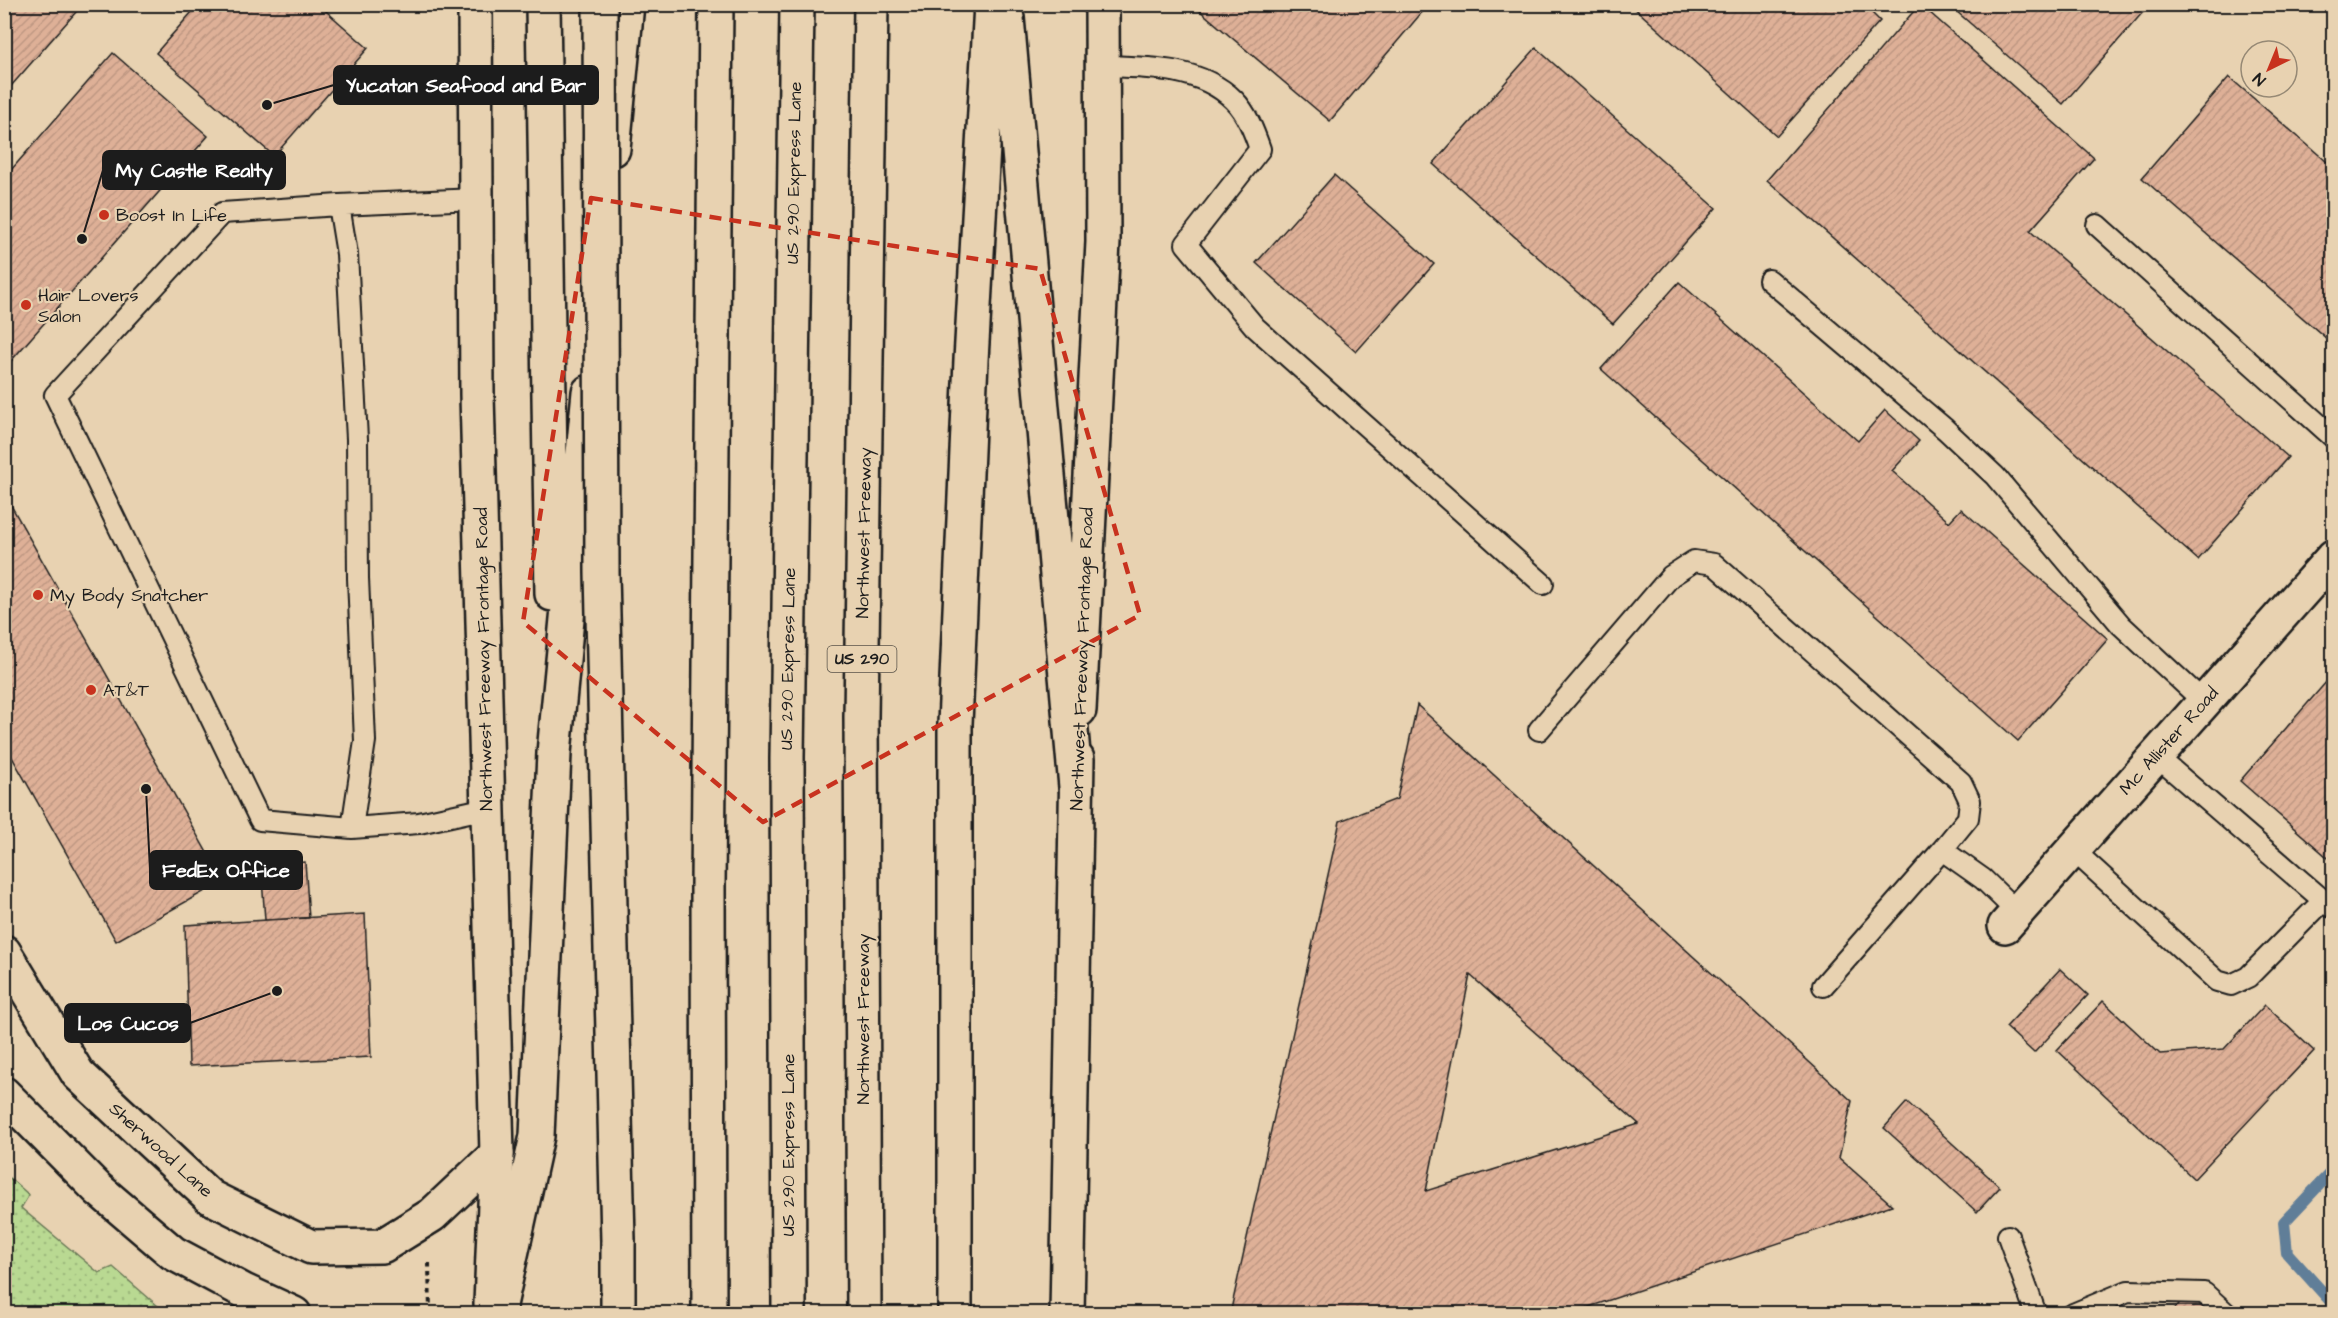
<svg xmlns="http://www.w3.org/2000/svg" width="2338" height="1318" viewBox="0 0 2338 1318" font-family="'Architects Daughter',sans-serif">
  <defs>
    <pattern id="grass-dots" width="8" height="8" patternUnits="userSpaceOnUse" patternTransform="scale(1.5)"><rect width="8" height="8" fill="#b9d992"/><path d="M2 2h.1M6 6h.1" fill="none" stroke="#9eba7d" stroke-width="1.8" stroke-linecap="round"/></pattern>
    <pattern id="building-hatch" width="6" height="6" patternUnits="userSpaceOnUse" patternTransform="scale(1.5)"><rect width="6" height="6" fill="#deb097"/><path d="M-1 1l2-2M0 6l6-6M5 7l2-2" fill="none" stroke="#be9782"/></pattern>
  </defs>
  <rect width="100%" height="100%" fill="#e8d2b1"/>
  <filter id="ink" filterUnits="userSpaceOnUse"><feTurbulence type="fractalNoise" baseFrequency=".0167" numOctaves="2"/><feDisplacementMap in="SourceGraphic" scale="12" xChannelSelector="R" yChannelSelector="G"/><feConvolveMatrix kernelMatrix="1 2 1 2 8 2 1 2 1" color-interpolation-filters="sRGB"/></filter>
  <g filter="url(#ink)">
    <!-- grass -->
    <path fill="url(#grass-dots)" stroke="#6a7a57" stroke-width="1.5" d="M 4,1173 L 29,1195 L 21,1208 L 99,1273 L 113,1267 L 166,1313 L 5,1313 Z"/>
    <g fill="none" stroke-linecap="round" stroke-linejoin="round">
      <!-- stream -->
      <path stroke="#607e98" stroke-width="12" d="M 2334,1169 L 2284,1222 L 2287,1253 L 2334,1305"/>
    </g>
    <!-- building -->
    <path fill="url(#building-hatch)" stroke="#1c1c1c" stroke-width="1.5" fill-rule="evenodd" d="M 4,4 L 83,4 L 4,94 Z
      M 199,4 L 318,4 L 368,48 L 274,156 L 156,53 Z
      M 1192,4 L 1429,4 L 1330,121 Z
      M 1630,4 L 1863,4 L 1880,21 L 1777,136 Z
      M 1920,4 L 2094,158 L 2030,231 L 2288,457 L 2198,560 L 1767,180 Z
      M 1948,4 L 2150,4 L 2063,104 Z
      M 1536,48 L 1716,208 L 1613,324 L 1433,164 Z
      M 113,53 L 208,136 L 4,369 L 4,178 Z
      M 2229,77 L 2334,168 L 2334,345 L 2142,178 Z
      M 1334,175 L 1434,264 L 1356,352 L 1256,263 Z
      M 1679,282 L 1858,441 L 1885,410 L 1919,441 L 1892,471 L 1949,522 L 1961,509 L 2108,639 L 2018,741 L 1601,369 Z
      M 4,493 L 223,881 L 116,941 L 4,743 Z
      M 2334,673 L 2334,863 L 2240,781 Z
      M 1417,705 L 1852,1101 L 1839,1158 L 1892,1205 L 1568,1314 L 1230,1314 L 1340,821 L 1397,799 ZM 1470,975 L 1639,1124 L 1426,1191 Z
      M 305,862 L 309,918 L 265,920 L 261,865 Z
      M 365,914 L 371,1057 L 189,1066 L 185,925 Z
      M 2060,969 L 2088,995 L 2034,1053 L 2006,1027 Z
      M 2103,1001 L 2160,1054 L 2224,1049 L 2265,1005 L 2314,1051 L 2194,1179 L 2057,1050 Z
      M 1907,1102 L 2000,1187 L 1977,1212 L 1884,1128 Z
      M 2188,1294 L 2210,1314 L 2170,1314 Z"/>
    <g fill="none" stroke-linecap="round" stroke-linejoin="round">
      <defs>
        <path id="service" d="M 1101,66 C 1145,67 1200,66 1234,100 C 1247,113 1254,132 1260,149 L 1186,244 L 1255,327 L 1543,584
          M 476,199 L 339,205 L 222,213 L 55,395 L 260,820 L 352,828 L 419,823 L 487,808
          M 339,205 L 347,254 L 357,439 L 358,578 L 365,741 L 352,828
          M 2097,225 L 2334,438
          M 1769,280 L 1945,429 L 1995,476 L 2121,625 L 2204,702
          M 1539,730 L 1671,576 L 1694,561 L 1714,564 L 1961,782 L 1970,801 L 1968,818 L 1942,850 L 1983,879 L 2017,912
          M 2156,756 L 2331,907
          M 2073,850 L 2217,981 L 2231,985 L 2248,977 L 2323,901
          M 1823,986 L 1942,850
          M 2008,1236 L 2036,1314
          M 2073,1314 L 2128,1291 L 2204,1293 L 2227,1314"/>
        <path id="minor" d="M 2005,926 L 2334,556"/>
        <path id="tertiary" d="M 4,952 L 78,1074 L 210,1197 L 311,1247 L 382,1246 L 432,1215 L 497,1154
          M 4,1094 L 98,1189 L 173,1253 L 244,1291 L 294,1314"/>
        <path id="secondary" d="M 475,4 L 477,395 L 497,1154 L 491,1304
          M 1079,710 L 1103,242 L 1102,4
          M 1067,1314 L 1077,759"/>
        <path id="motorway" d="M 543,4 L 552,594
          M 1007,18 L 1076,787
          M 613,149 L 627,4
          M 618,1241 L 618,1314
          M 498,1314 L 537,1136 L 554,753 L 589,392
          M 709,1314 L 708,886 L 716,4
          M 789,1314 L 787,758 L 797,4
          M 864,1314 L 861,717 L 871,4
          M 955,1314 L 955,724 L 971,360 L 991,4"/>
      </defs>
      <!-- service casing -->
      <use href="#service" stroke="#1c1c1c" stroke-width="24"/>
      <!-- minor casing -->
      <use href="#minor" stroke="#1c1c1c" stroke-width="38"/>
      <!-- tertiary casing -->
      <use href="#tertiary" stroke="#1c1c1c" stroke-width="38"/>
      <!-- secondary casing -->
      <use href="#secondary" stroke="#1c1c1c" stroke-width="38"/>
      <!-- motorway casing -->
      <use href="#motorway" stroke="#1c1c1c" stroke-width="38"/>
      <!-- path -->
      <path stroke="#1c1c1c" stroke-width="4" stroke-dasharray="4.5 4.5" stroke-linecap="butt" d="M 429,1263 L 430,1314"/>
      <!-- service -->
      <use href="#service" stroke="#e8d2b1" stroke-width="20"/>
      <!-- minor -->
      <use href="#minor" stroke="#e8d2b1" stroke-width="33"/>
      <!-- tertiary -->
      <use href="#tertiary" stroke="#e8d2b1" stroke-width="33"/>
      <!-- secondary -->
      <use href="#secondary" stroke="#e8d2b1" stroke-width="33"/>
      <!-- motorway -->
      <use href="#motorway" stroke="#e8d2b1" stroke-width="33"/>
      <defs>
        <path id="motorway-bridge" d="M 600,4 L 602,573 L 618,1241"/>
      </defs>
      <!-- motorway-bridge casing -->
      <use href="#motorway-bridge" stroke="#1c1c1c" stroke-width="38" stroke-linecap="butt"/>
      <!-- motorway-bridge -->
      <use href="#motorway-bridge" stroke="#e8d2b1" stroke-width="33"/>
    </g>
  </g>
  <!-- marked area -->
  <path fill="none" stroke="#c8321e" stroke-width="4.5" stroke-dasharray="12 8" stroke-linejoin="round" d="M 591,198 L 1040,269 L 1140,615 L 763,822 L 523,622 Z"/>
  <!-- markers -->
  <g fill="#c8321e" stroke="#e8d2b1" stroke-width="2">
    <circle cx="104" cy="215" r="6"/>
    <circle cx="26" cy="305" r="6"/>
    <circle cx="38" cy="595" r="6"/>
    <circle cx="91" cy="690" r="6"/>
  </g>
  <g text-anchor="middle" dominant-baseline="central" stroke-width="4.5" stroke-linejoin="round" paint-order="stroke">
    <!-- shield labels -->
    <rect fill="#e8d2b1" stroke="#595349" stroke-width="1.5" x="827.5" y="646" width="69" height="26" rx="4.5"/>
    <g font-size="16" font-weight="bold" fill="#1c1c1c">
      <text x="862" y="659">US 290</text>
    </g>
    <!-- street labels -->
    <g font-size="18" fill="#1c1c1c" stroke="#e8d2b1">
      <text transform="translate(794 173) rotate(-89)">US 290 Express Lane</text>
      <text transform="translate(864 533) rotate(-89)">Northwest Freeway</text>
      <text transform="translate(484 659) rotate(-91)">Northwest Freeway Frontage Road</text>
      <text transform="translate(788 659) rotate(-89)">US 290 Express Lane</text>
      <text transform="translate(1082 659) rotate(-88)">Northwest Freeway Frontage Road</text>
      <text transform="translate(2169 741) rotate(-48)">Mc Allister Road</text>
      <text transform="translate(863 1019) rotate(-90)">Northwest Freeway</text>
      <text transform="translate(788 1145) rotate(-90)">US 290 Express Lane</text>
      <text transform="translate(161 1150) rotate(42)">Sherwood Lane</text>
    </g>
    <!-- poi labels -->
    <g font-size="18" fill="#1c1c1c" stroke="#e8d2b1" text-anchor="start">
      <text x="116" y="215">Boost In Life</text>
      <text x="38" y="295">Hair Lovers<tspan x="38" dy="21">Salon</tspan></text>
      <text x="50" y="595">My Body Snatcher</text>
      <text x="103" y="690">AT&amp;T</text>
    </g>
  </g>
  <!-- callouts -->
  <path fill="none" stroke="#1c1c1c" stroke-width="2" d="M267 105L334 85M82 239L103 170M146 789L150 870M277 991L190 1023"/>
  <g fill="#1c1c1c" stroke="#e8d2b1" stroke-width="2">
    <circle cx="267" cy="105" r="6"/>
    <circle cx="82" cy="239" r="6"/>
    <circle cx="146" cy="789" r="6"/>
    <circle cx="277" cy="991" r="6"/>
  </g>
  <g fill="#1c1c1c" stroke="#1c1c1c" stroke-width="2">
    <rect x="334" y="66" width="264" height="38" rx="6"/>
    <rect x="103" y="151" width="182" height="38" rx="6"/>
    <rect x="150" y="851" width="152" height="38" rx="6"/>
    <rect x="65" y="1004" width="125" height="38" rx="6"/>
  </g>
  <g font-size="20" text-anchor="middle" font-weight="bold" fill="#fff">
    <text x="466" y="92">Yucatan Seafood and Bar</text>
    <text x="194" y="177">My Castle Realty</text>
    <text x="226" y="877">FedEx Office</text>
    <text x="128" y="1030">Los Cucos</text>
  </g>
  <!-- margin -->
  <rect width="2338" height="1318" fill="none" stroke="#e8d2b1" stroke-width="24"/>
  <rect x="12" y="12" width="2314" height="1294" fill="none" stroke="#1c1c1c" stroke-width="2" filter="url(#ink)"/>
  <!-- north arrow -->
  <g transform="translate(2269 69) rotate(223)"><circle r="28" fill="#e8d2b1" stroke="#968975" stroke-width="1.5"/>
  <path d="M0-4.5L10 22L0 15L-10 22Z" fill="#c8321e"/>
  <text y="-9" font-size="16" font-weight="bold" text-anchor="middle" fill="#1c1c1c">N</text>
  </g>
</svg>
